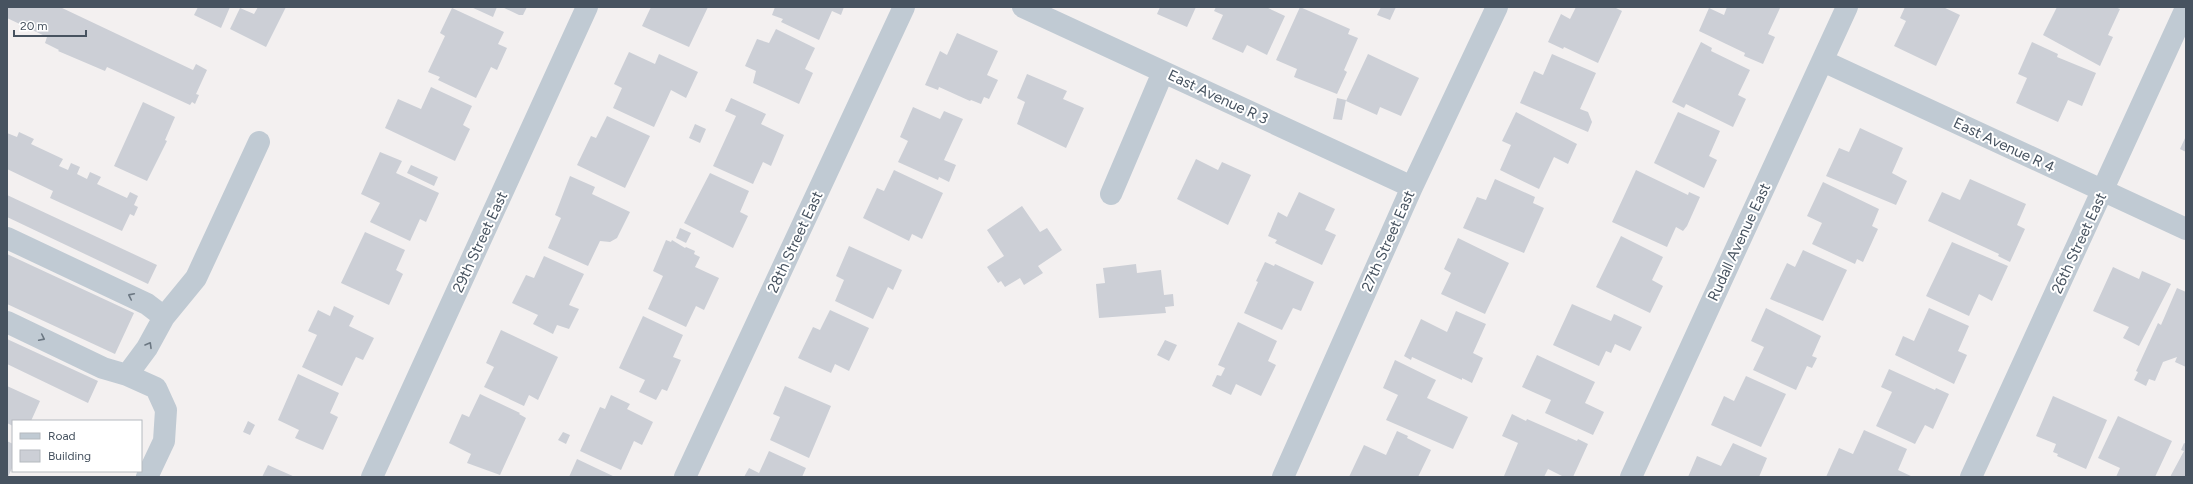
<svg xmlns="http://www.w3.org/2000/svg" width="2193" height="484" viewBox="0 0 2193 484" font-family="Figtree,sans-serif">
  <rect width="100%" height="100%" fill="#f3f0f0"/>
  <!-- building -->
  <path fill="#cccfd6" d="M 7,7 L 60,7 L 193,70 L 196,64 L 207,70 L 196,94 L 199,95 L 195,104 L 192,102 L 190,105 L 107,67 L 105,71 L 58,51 L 59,50 L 45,43 L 47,37 L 7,18 Z
    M 198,7 L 230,7 L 221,28 L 194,15 Z
    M 258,7 L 286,7 L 266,47 L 230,29 L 240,8 L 254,14 Z
    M 471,7 L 497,7 L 493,17 Z
    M 502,7 L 527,7 L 523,15 L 519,15 Z
    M 651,7 L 708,7 L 689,47 L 642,26 Z
    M 775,7 L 844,7 L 841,15 L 832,11 L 819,40 L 781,22 L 783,19 L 772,15 Z
    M 1160,7 L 1196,7 L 1187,27 L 1157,14 Z
    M 1216,7 L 1266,7 L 1285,16 L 1267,55 L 1247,45 L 1243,53 L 1212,39 L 1223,15 L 1214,11 Z
    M 1300,7 L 1350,29 L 1348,34 L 1358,38 L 1344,70 L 1347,72 L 1337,94 L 1294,77 L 1297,69 L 1276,60 Z
    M 1381,7 L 1396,7 L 1390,20 L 1377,15 Z
    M 1576,7 L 1614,7 L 1622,11 L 1598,63 L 1564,47 L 1563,49 L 1548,42 L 1561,14 L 1570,19 Z
    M 1727,7 L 1780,8 L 1768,34 L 1775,37 L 1763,64 L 1744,56 L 1745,53 L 1699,31 L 1709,8 L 1724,15 Z
    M 1905,7 L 1943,7 L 1960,15 L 1936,66 L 1894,46 L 1906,21 L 1900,18 Z
    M 2057,7 L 2115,7 L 2120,9 L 2108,35 L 2113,37 L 2100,66 L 2043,35 Z
    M 452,8 L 504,32 L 498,44 L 507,48 L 497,70 L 491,67 L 476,98 L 438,80 L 440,77 L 428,72 L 445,36 L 440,33 Z
    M 776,29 L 815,48 L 805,69 L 813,73 L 799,104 L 753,83 L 756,71 L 745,66 L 757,39 L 769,43 Z
    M 957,33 L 998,51 L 987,75 L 998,80 L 989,99 L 984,97 L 981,104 L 971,100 L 970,101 L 939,87 L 938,90 L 925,85 L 940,51 L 947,55 Z
    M 1701,42 L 1712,48 L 1711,51 L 1750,70 L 1738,95 L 1746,99 L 1733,127 L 1686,104 L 1684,108 L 1672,102 Z
    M 2032,42 L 2058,54 L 2057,57 L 2096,73 L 2082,106 L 2068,100 L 2058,122 L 2016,103 L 2027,78 L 2018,74 Z
    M 629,52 L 655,64 L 659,54 L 698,72 L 686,98 L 671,90 L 654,127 L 613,108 L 622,88 L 614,84 Z
    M 1368,54 L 1419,78 L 1401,116 L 1380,107 L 1377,115 L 1346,101 Z
    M 1552,54 L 1596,73 L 1580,109 L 1588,112 L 1592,122 L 1588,132 L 1520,103 L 1534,71 L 1543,75 Z
    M 1027,74 L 1067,91 L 1063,99 L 1084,108 L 1066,148 L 1017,124 L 1025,102 L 1017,98 Z
    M 431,87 L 472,106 L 463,125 L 470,129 L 455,161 L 385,128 L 398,99 L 421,109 Z
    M 731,98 L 766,114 L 761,124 L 784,135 L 771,166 L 763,162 L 753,184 L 713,166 L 736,116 L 725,111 Z
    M 1337,98 L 1346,100 L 1342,120 L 1333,119 Z
    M 143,102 L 175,117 L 165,140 L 167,141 L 147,181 L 114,166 Z
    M 913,107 L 940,119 L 944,111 L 963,119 L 944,160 L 956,165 L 949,182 L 939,177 L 938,180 L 898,162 L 908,141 L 900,137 Z
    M 1516,112 L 1577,144 L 1568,164 L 1554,157 L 1539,189 L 1500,170 L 1511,145 L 1502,141 Z
    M 1678,112 L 1720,131 L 1709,156 L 1717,160 L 1704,188 L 1654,163 Z
    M 607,116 L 650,136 L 625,188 L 577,165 L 591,136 L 596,138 Z
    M 695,124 L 706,129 L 700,143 L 689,138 Z
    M 1860,128 L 1903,148 L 1892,173 L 1907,181 L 1896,205 L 1826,176 L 1839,148 L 1849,152 Z
    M 19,132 L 34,139 L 31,144 L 63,159 L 59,166 L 68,170 L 71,163 L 80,167 L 77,174 L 87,179 L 90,172 L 101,177 L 97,184 L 127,198 L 130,192 L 138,196 L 134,205 L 138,207 L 134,216 L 130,214 L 122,231 L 50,198 L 53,191 L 7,169 L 7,133 L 17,137 Z
    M 2186,136 L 2186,152 L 2180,149 Z
    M 380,152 L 402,161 L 396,173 L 439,193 L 426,222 L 420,219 L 410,241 L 370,222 L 380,203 L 361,194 Z
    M 1196,159 L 1218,170 L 1222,162 L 1251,175 L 1228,225 L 1177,199 Z
    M 411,165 L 438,177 L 434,186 L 407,173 Z
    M 894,170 L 943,193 L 922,239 L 912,234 L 909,241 L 863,218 L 877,188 L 884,191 Z
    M 1636,170 L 1688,195 L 1689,192 L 1700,197 L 1687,226 L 1683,231 L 1676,227 L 1667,247 L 1612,222 Z
    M 710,173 L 749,191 L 740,212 L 748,216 L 733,248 L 684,223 Z
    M 570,176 L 595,187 L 592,194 L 630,212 L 617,238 L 610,242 L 600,241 L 588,266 L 548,248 L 561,218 L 555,215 Z
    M 1495,179 L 1535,197 L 1533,203 L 1544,208 L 1524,253 L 1463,228 L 1477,197 L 1486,200 Z
    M 1970,179 L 2026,204 L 2017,225 L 2025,229 L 2010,262 L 1998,256 L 1999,254 L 1928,221 L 1942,192 L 1960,200 Z
    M 1823,182 L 1879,209 L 1872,226 L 1878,229 L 1863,262 L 1857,259 L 1855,264 L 1812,244 L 1822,223 L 1807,216 Z
    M 1299,192 L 1335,209 L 1325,230 L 1336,235 L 1322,265 L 1275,243 L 1277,240 L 1268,236 L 1278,212 L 1287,217 Z
    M 7,195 L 157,265 L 148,284 L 7,217 Z
    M 1022,206 L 1040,232 L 1047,228 L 1062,250 L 1038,266 L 1043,273 L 1024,285 L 1020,278 L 1005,287 L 1001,281 L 998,283 L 987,267 L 1004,256 L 987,230 Z
    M 680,228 L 691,233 L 686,243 L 676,238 Z
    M 365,232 L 405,250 L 396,270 L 403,274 L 389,305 L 341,283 Z
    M 1621,236 L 1663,257 L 1652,280 L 1663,286 L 1650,313 L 1596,287 Z
    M 1458,238 L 1509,263 L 1485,314 L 1441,294 L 1451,273 L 1444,269 Z
    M 666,240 L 671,242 L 672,240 L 685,248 L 686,247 L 695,251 L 694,254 L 700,257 L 695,267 L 719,278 L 704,310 L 696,306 L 686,327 L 648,309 L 663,276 L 653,271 Z
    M 1952,242 L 2008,266 L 1992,301 L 1979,294 L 1969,316 L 1926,296 Z
    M 849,246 L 902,270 L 893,290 L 888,287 L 873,319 L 835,301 L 844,280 L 836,276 Z
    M 1803,250 L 1847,270 L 1823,321 L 1770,299 L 1787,263 L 1795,267 Z
    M 7,254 L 134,313 L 115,354 L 7,304 Z
    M 544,256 L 584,274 L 569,305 L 579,309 L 569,329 L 557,325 L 553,334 L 533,324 L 538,315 L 512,303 L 526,275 L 534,278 Z
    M 1265,262 L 1274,266 L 1275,264 L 1314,282 L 1301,311 L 1293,308 L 1282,330 L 1244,313 L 1258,282 L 1256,281 Z
    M 1136,264 L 1137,273 L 1161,270 L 1164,295 L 1173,294 L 1174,306 L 1165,307 L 1166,313 L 1099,318 L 1096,284 L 1105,283 L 1103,268 Z
    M 2113,267 L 2139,279 L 2142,271 L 2171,284 L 2139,346 L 2123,338 L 2129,327 L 2093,311 Z
    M 2177,288 L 2186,292 L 2186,367 L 2175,362 L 2177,357 L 2163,362 L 2155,381 L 2149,379 L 2146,386 L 2134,380 L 2138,372 L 2136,371 L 2158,323 L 2161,325 Z
    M 1572,304 L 1611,321 L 1614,314 L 1642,327 L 1630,351 L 1615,344 L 1611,353 L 1606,351 L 1599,366 L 1553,345 Z
    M 334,306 L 354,316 L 349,326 L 374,338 L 363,360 L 356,357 L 342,386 L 302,367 L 317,335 L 308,331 L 318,310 L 330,316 Z
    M 1766,308 L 1821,336 L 1812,356 L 1817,358 L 1812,368 L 1807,366 L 1796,390 L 1753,370 L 1764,347 L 1751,341 Z
    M 1929,308 L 1969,326 L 1958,351 L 1967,355 L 1954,384 L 1895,355 L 1903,336 L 1914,341 Z
    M 830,310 L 869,328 L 849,371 L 835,364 L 831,373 L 798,358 L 813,327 L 820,330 Z
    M 1456,311 L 1486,324 L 1473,353 L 1483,358 L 1472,383 L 1462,378 L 1462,380 L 1412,357 L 1411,360 L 1404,356 L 1421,319 L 1447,332 Z
    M 643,316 L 683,335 L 673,357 L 681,360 L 667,391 L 662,389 L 656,400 L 639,392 L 645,380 L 619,368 Z
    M 1238,322 L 1277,341 L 1268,361 L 1276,365 L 1261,396 L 1236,384 L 1231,395 L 1212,386 L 1217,375 L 1221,376 L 1225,368 L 1218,365 Z
    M 501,330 L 558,357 L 538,400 L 529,395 L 524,406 L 484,387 L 494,367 L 486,363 Z
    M 7,339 L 98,381 L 88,403 L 7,364 Z
    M 1165,340 L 1177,345 L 1169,361 L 1157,355 Z
    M 1537,355 L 1595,382 L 1585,403 L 1604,412 L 1593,435 L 1545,413 L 1551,400 L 1522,387 Z
    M 1395,360 L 1436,380 L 1427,398 L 1468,417 L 1453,449 L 1386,420 L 1398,395 L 1383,388 Z
    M 1889,369 L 1935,390 L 1936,388 L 1949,394 L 1933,429 L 1925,425 L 1915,444 L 1876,426 L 1892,392 L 1881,387 Z
    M 298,374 L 339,393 L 330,413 L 338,417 L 323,450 L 295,438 L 299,430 L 278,420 Z
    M 1746,376 L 1786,394 L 1761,447 L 1711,425 L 1724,396 L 1734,401 Z
    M 7,386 L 40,401 L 31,421 L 13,421 L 13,426 L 7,423 Z
    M 785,386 L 831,406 L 809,458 L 770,440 L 780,417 L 773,414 Z
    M 480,394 L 520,413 L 519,414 L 526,418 L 500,475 L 467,463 L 471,454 L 449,443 L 462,414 L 469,417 Z
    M 611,395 L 630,404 L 627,409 L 653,422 L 642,445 L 634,441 L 621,470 L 580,451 L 600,407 L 605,409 Z
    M 2053,396 L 2107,420 L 2086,469 L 2057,456 L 2058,454 L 2053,452 L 2056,444 L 2036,436 Z
    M 1512,414 L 1526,421 L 1527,419 L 1577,441 L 1578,439 L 1588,444 L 1573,477 L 1564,477 L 1548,469 L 1544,477 L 1504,476 L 1518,443 L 1502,436 Z
    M 2118,416 L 2172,441 L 2155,477 L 2116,477 L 2120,468 L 2098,458 Z
    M 248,421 L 255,425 L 250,435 L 243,432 Z
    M 1864,430 L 1907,449 L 1898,470 L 1913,477 L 1826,477 L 1839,448 L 1853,454 Z
    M 1397,431 L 1408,436 L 1407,438 L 1431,450 L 1418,477 L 1349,477 L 1364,445 L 1386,455 Z
    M 563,432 L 570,435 L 566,444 L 558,440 Z
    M 7,441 L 13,444 L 13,466 L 8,477 Z
    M 1733,443 L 1767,458 L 1759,477 L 1688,477 L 1697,456 L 1721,466 Z
    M 2184,443 L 2186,444 L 2186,477 L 2170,477 L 2184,451 L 2181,450 Z
    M 769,451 L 806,468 L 802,477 L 744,477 L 749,468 L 759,473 Z
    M 577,459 L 615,477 L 569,477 Z
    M 268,465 L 295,477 L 262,477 Z"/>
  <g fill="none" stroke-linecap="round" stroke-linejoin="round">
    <!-- minor -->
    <path stroke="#c0cad3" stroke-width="22" d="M 1023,7 L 1412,187
      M 1823,61 L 2186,229
      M 1111,194 L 1163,72
      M 7,238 L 147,304 L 164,317
      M 7,322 L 103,368 L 127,375 L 147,348 L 164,317 L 196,278 L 259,142
      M 127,375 L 156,388 L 166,410 L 164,441 L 147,477
      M 372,477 L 587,7
      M 685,477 L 904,7
      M 1283,477 L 1412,187 L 1497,7
      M 1631,477 L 1847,7
      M 1971,477 L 2186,8"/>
  </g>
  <!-- one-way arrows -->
  <defs><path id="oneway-chevron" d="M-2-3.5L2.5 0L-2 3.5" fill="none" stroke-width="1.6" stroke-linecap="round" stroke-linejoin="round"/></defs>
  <g stroke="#6b7782">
    <use href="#oneway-chevron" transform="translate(131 296) rotate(-154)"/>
    <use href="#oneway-chevron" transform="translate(42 338) rotate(26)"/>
    <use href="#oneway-chevron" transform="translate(149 345) rotate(-60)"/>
  </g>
  <g text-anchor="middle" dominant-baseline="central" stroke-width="4" stroke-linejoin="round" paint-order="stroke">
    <!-- street labels -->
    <g font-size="15" fill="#475360" stroke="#fff">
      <text transform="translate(1218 97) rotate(25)">East Avenue R 3</text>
      <text transform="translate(2004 145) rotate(25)">East Avenue R 4</text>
      <text transform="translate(1388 241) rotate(-66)">27th Street East</text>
      <text transform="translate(480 242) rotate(-65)">29th Street East</text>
      <text transform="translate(795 242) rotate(-65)">28th Street East</text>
      <text transform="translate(1739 242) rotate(-65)">Rudall Avenue East</text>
      <text transform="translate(2079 243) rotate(-65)">26th Street East</text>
    </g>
  </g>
  <!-- border -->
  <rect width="2193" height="484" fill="none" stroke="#475360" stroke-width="16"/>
  <!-- legend -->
  <rect x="12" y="420" width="130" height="52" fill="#ffffff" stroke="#b5babf"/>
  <rect x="20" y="433" width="20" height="6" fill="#c0cad3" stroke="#b5babf"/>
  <text x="48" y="440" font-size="12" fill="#475360">Road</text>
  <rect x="20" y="450" width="20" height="12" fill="#cccfd6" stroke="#b5babf"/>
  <text x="48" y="460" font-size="12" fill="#475360">Building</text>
  <!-- scale -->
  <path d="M14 30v6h72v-6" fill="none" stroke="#475360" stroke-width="2"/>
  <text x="20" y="30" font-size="12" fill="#475360" stroke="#ffffff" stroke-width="3" paint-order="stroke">20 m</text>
</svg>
